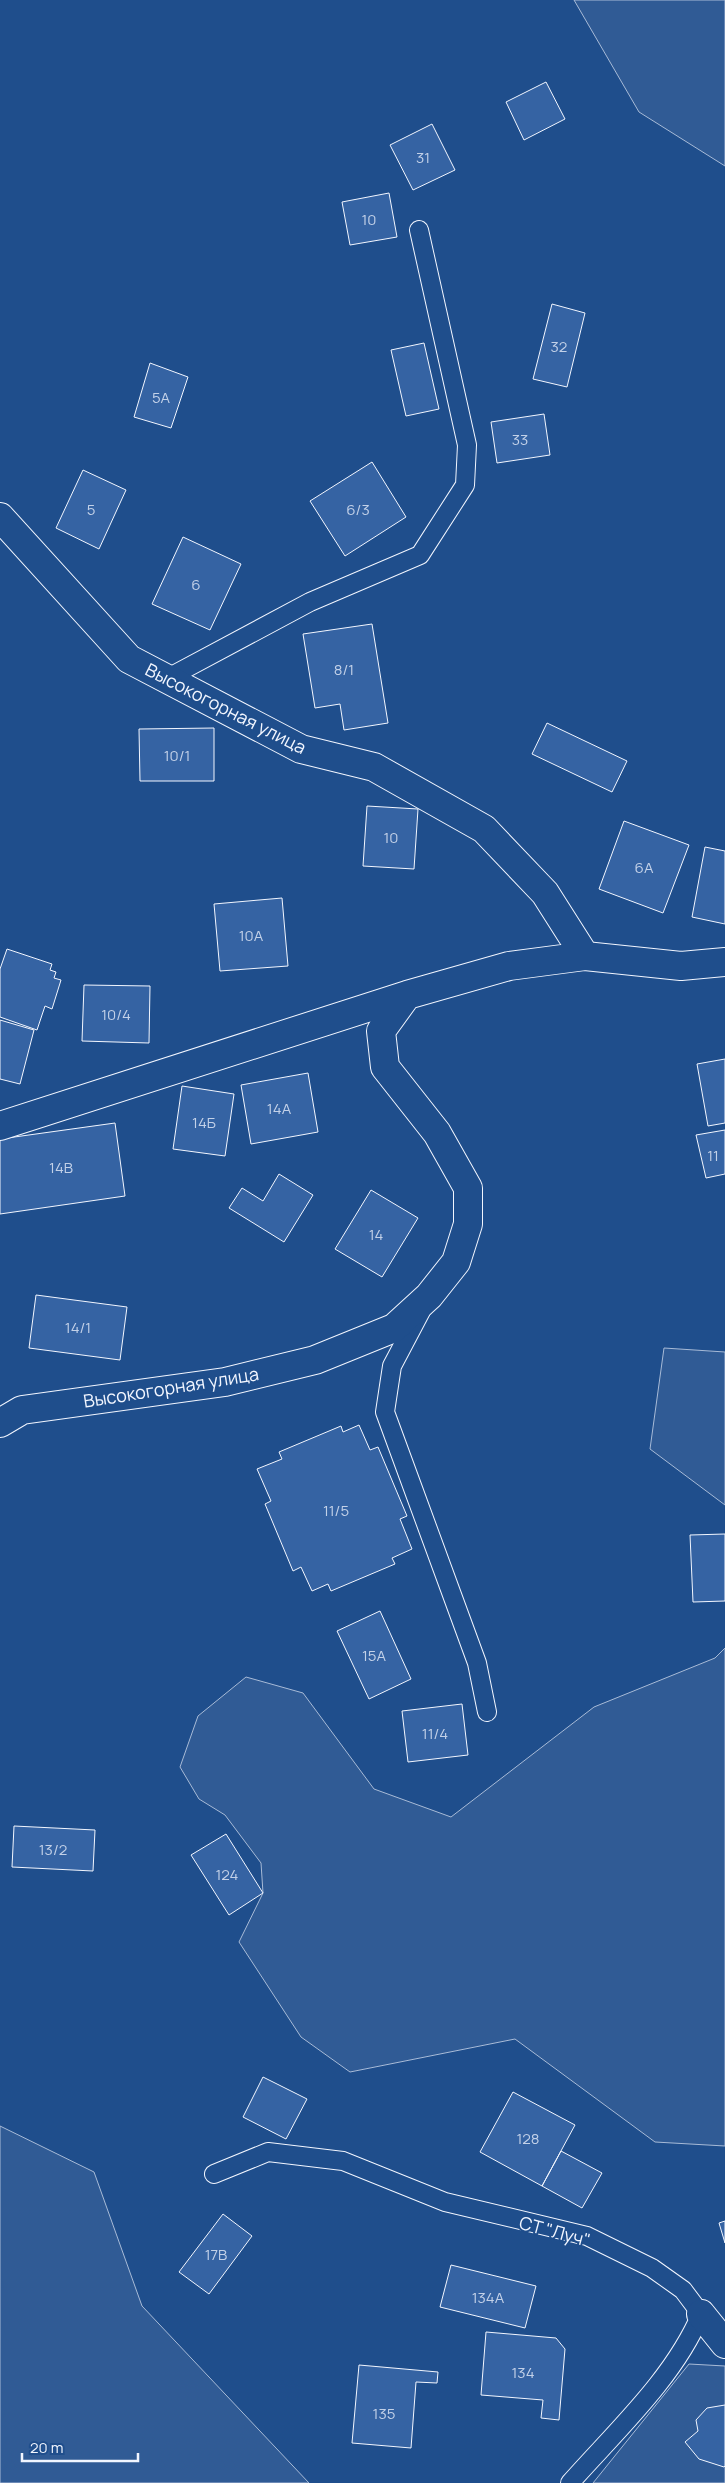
<svg xmlns="http://www.w3.org/2000/svg" width="725" height="2483" viewBox="0 0 725 2483" font-family="Manrope,sans-serif">
  <rect width="100%" height="100%" fill="#1f4e8c"/>
  <!-- built -->
  <path fill="#305b95" stroke="#a8bbd7" d="M 574,0 L 725,0 L 725,166 L 639,112 Z
    M 664,1348 L 725,1352 L 725,1505 L 650,1449 Z
    M 725,1648 L 725,2146 L 655,2142 L 515,2039 L 350,2072 L 301,2037 L 239,1942 L 263,1893 L 261,1863 L 225,1815 L 199,1799 L 180,1767 L 198,1716 L 246,1677 L 303,1693 L 374,1789 L 451,1817 L 594,1707 L 715,1658 Z
    M 0,2126 L 94,2172 L 142,2306 L 309,2483 L 0,2483 Z
    M 689,2364 L 725,2366 L 725,2483 L 593,2483 Z"/>
  <!-- building -->
  <path fill="#3563a3" stroke="#f2f6ff" d="M 546,82 L 565,119 L 524,140 L 506,102 Z
    M 432,124 L 455,170 L 413,190 L 390,145 Z
    M 389,193 L 397,237 L 350,245 L 342,202 Z
    M 552,304 L 585,313 L 567,387 L 533,379 Z
    M 424,343 L 439,409 L 406,416 L 391,350 Z
    M 150,363 L 188,377 L 171,428 L 134,417 Z
    M 544,414 L 550,455 L 497,463 L 491,422 Z
    M 372,462 L 406,517 L 345,556 L 310,501 Z
    M 83,470 L 126,490 L 99,549 L 56,528 Z
    M 183,537 L 241,564 L 210,630 L 152,604 Z
    M 372,624 L 388,723 L 344,730 L 340,704 L 315,708 L 303,634 Z
    M 547,723 L 627,761 L 612,792 L 532,754 Z
    M 214,728 L 214,781 L 140,781 L 139,729 Z
    M 367,806 L 418,809 L 414,869 L 363,866 Z
    M 624,821 L 689,845 L 663,913 L 599,889 Z
    M 705,847 L 725,851 L 725,924 L 692,917 Z
    M 282,898 L 288,966 L 220,971 L 214,904 Z
    M 7,949 L 52,964 L 50,970 L 56,972 L 54,978 L 61,980 L 52,1009 L 45,1006 L 37,1030 L 0,1017 L 0,969 Z
    M 84,985 L 150,986 L 149,1043 L 82,1041 Z
    M 0,1020 L 34,1030 L 20,1084 L 0,1079 Z
    M 725,1059 L 725,1123 L 708,1126 L 697,1064 Z
    M 308,1073 L 318,1132 L 251,1144 L 241,1085 Z
    M 182,1086 L 234,1094 L 225,1156 L 173,1149 Z
    M 115,1123 L 125,1196 L 0,1214 L 0,1139 Z
    M 725,1130 L 725,1174 L 706,1178 L 696,1135 Z
    M 279,1174 L 313,1195 L 284,1242 L 229,1208 L 242,1188 L 263,1201 Z
    M 371,1190 L 418,1218 L 382,1277 L 335,1249 Z
    M 36,1295 L 127,1307 L 120,1360 L 29,1348 Z
    M 359,1425 L 370,1450 L 378,1447 L 407,1516 L 400,1519 L 412,1549 L 392,1558 L 395,1564 L 331,1591 L 328,1584 L 312,1591 L 301,1567 L 293,1571 L 265,1504 L 271,1501 L 257,1469 L 282,1459 L 279,1452 L 341,1426 L 343,1432 Z
    M 725,1534 L 725,1601 L 693,1602 L 690,1535 Z
    M 380,1611 L 411,1679 L 369,1699 L 337,1631 Z
    M 462,1704 L 468,1755 L 408,1762 L 402,1711 Z
    M 14,1826 L 95,1830 L 93,1871 L 12,1867 Z
    M 226,1834 L 263,1893 L 229,1915 L 191,1855 Z
    M 263,2077 L 307,2099 L 286,2139 L 243,2117 Z
    M 513,2092 L 575,2125 L 542,2186 L 480,2152 Z
    M 561,2151 L 602,2173 L 582,2208 L 542,2186 Z
    M 223,2214 L 252,2236 L 209,2294 L 179,2272 Z
    M 725,2221 L 725,2243 L 719,2223 Z
    M 451,2265 L 536,2286 L 525,2328 L 440,2307 Z
    M 486,2332 L 556,2338 L 565,2349 L 559,2420 L 541,2418 L 543,2400 L 481,2395 Z
    M 359,2365 L 438,2372 L 437,2383 L 416,2382 L 411,2448 L 352,2443 Z
    M 725,2405 L 725,2466 L 724,2467 L 699,2459 L 685,2442 L 698,2431 L 696,2420 L 707,2408 Z"/>
  <g fill="none" stroke-linecap="round" stroke-linejoin="round">
    <defs>
      <path id="lane" d="M 166,679 L 310,602 L 420,555 L 465,485 L 467,445 L 419,230
        M 421,1311 L 392,1366 L 385,1412 L 477,1663 L 487,1712
        M 214,2174 L 268,2152 L 343,2161 L 445,2202 L 587,2236 L 652,2268 L 683,2290 L 701,2314 C 674,2378 616,2431 570,2483"/>
      <path id="street" d="M 0,517 L 129,659 L 301,749 L 374,767 L 484,829 L 545,893 L 585,956
        M 0,1126 L 407,995
        M 0,1423 L 22,1410 L 225,1382 L 315,1360 L 394,1328 L 429,1296 L 456,1262 L 468,1224 L 468,1188 L 437,1133 L 385,1067 L 381,1031 L 407,995 L 509,966 L 585,956 L 681,966 L 725,962
        M 701,2314 L 725,2344"/>
    </defs>
    <!-- lane casing -->
    <use href="#lane" stroke="#f2f6ff" stroke-width="20"/>
    <!-- street casing -->
    <use href="#street" stroke="#f2f6ff" stroke-width="30"/>
    <!-- lane -->
    <use href="#lane" stroke="#1f4e8c" stroke-width="18"/>
    <!-- street -->
    <use href="#street" stroke="#1f4e8c" stroke-width="28"/>
  </g>
  <g text-anchor="middle" dominant-baseline="central" stroke-width="4" stroke-linejoin="round" paint-order="stroke">
    <!-- number labels -->
    <g font-size="15" fill="#c3d1e8">
      <text x="423" y="157">31</text>
      <text x="369" y="219">10</text>
      <text x="559" y="346">32</text>
      <text x="161" y="397">5А</text>
      <text x="520" y="439">33</text>
      <text x="91" y="509">5</text>
      <text x="358" y="509">6/3</text>
      <text x="196" y="584">6</text>
      <text x="344" y="669">8/1</text>
      <text x="177" y="755">10/1</text>
      <text x="391" y="837">10</text>
      <text x="644" y="867">6А</text>
      <text x="251" y="935">10А</text>
      <text x="116" y="1014">10/4</text>
      <text x="279" y="1108">14А</text>
      <text x="204" y="1122">14Б</text>
      <text x="713" y="1155">11</text>
      <text x="61" y="1167">14В</text>
      <text x="376" y="1234">14</text>
      <text x="78" y="1327">14/1</text>
      <text x="336" y="1510">11/5</text>
      <text x="374" y="1655">15А</text>
      <text x="435" y="1733">11/4</text>
      <text x="53" y="1849">13/2</text>
      <text x="227" y="1874">124</text>
      <text x="528" y="2138">128</text>
      <text x="216" y="2254">17В</text>
      <text x="488" y="2297">134А</text>
      <text x="523" y="2372">134</text>
      <text x="384" y="2413">135</text>
    </g>
    <!-- street labels -->
    <g font-size="18" fill="#f2f6ff" stroke="#1f4e8c">
      <text transform="translate(226 708) rotate(27)">Высокогорная улица</text>
      <text transform="translate(171 1387) rotate(-9)">Высокогорная улица</text>
      <text transform="translate(555 2231) rotate(15)">СТ "Луч"</text>
    </g>
  </g>
  <!-- scale -->
  <path d="M22 2453v8h116v-8" fill="none" stroke="#f2f6ff" stroke-width="2.5"/>
  <text x="30" y="2453" font-size="15" fill="#f2f6ff" stroke="#1f4e8c" stroke-width="4" paint-order="stroke">20 m</text>
</svg>
